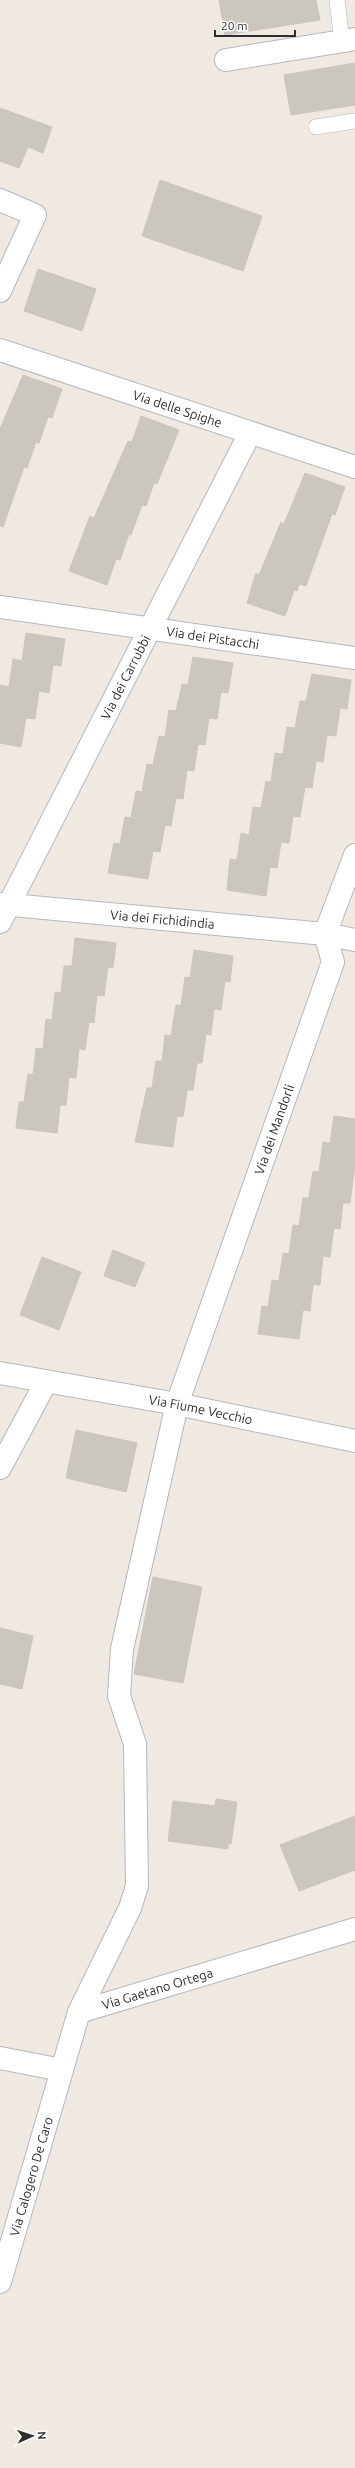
<svg xmlns="http://www.w3.org/2000/svg" width="355" height="2468" viewBox="0 0 355 2468" font-family="Ubuntu,sans-serif">
  <rect width="100%" height="100%" fill="#efe9e1"/>
  <!-- building -->
  <path fill="#cbc7bf" stroke="#cbc5ba" d="M 219,0 L 316,0 L 320,20 L 225,35 Z
    M 355,63 L 355,105 L 291,115 L 284,75 Z
    M 0,108 L 52,127 L 43,153 L 28,147 L 19,168 L 0,161 Z
    M 160,180 L 262,216 L 243,271 L 142,236 Z
    M 38,269 L 96,289 L 82,331 L 24,311 Z
    M 23,375 L 62,389 L 52,418 L 48,417 L 39,443 L 36,442 L 27,468 L 24,467 L 3,527 L 0,526 L 0,429 Z
    M 141,416 L 179,430 L 157,484 L 154,483 L 146,506 L 142,505 L 131,535 L 129,534 L 120,560 L 116,559 L 107,585 L 69,571 L 90,516 L 94,518 L 128,441 L 132,442 Z
    M 305,473 L 345,487 L 335,515 L 332,514 L 306,586 L 299,584 L 297,591 L 294,590 L 285,616 L 247,603 L 256,573 L 259,575 L 281,522 L 284,524 Z
    M 26,633 L 65,639 L 61,666 L 53,665 L 49,693 L 39,691 L 35,719 L 26,718 L 21,747 L 0,743 L 0,685 L 9,687 L 13,659 L 22,661 Z
    M 193,657 L 233,663 L 228,693 L 221,692 L 217,719 L 209,718 L 205,745 L 198,744 L 194,771 L 187,770 L 183,799 L 176,798 L 171,826 L 165,825 L 160,852 L 153,851 L 148,879 L 108,873 L 114,843 L 120,844 L 125,817 L 131,818 L 136,791 L 142,792 L 147,764 L 153,765 L 159,736 L 165,737 L 169,710 L 176,711 L 182,684 L 188,685 Z
    M 312,674 L 351,680 L 347,709 L 340,708 L 336,736 L 327,735 L 323,762 L 316,761 L 312,788 L 305,787 L 300,817 L 293,816 L 289,843 L 281,842 L 277,868 L 270,867 L 266,896 L 227,890 L 230,859 L 237,860 L 241,833 L 249,835 L 253,807 L 261,808 L 266,781 L 271,782 L 275,753 L 283,754 L 287,727 L 295,728 L 300,701 L 306,701 Z
    M 75,938 L 116,943 L 113,968 L 108,967 L 104,996 L 97,995 L 94,1023 L 89,1022 L 85,1050 L 79,1049 L 76,1078 L 69,1077 L 66,1105 L 60,1105 L 57,1133 L 16,1128 L 19,1102 L 24,1102 L 28,1074 L 33,1075 L 36,1048 L 43,1049 L 46,1019 L 52,1020 L 55,992 L 61,993 L 64,966 L 72,966 Z
    M 194,950 L 233,956 L 230,982 L 225,981 L 221,1010 L 214,1009 L 211,1035 L 206,1034 L 202,1063 L 197,1063 L 193,1090 L 187,1090 L 183,1117 L 177,1116 L 173,1147 L 135,1142 L 147,1088 L 152,1088 L 156,1061 L 162,1061 L 165,1035 L 171,1036 L 176,1005 L 181,1006 L 185,977 L 190,978 Z
    M 334,1116 L 355,1119 L 355,1165 L 350,1203 L 343,1203 L 340,1229 L 334,1228 L 330,1257 L 323,1256 L 320,1285 L 313,1284 L 310,1311 L 303,1310 L 299,1339 L 258,1334 L 262,1306 L 268,1307 L 272,1280 L 279,1281 L 283,1253 L 289,1254 L 293,1225 L 299,1226 L 303,1198 L 309,1198 L 313,1171 L 319,1172 L 323,1142 L 330,1143 Z
    M 113,1250 L 145,1263 L 135,1287 L 104,1276 Z
    M 42,1257 L 81,1272 L 59,1330 L 20,1315 Z
    M 76,1430 L 137,1443 L 126,1492 L 66,1478 Z
    M 153,1577 L 202,1587 L 183,1683 L 134,1674 Z
    M 0,1628 L 33,1636 L 22,1689 L 0,1684 Z
    M 216,1799 L 237,1802 L 231,1844 L 228,1844 L 228,1849 L 168,1841 L 173,1801 L 215,1806 Z
    M 355,1816 L 355,1870 L 299,1891 L 280,1845 Z"/>
  <g fill="none" stroke-linecap="round" stroke-linejoin="round">
    <defs>
      <path id="lane" d="M 337,0 L 342,41
        M 316,127 L 355,121"/>
      <g id="street">
        <path d="M 226,60 L 355,39"/>
        <path d="M 0,200 L 35,215 L 0,291"/>
        <path id="s1" d="M 0,350 L 355,467"/>
        <path id="s2" d="M 0,607 L 355,658"/>
        <path id="s3" d="M 0,904 L 325,934 L 355,940"/>
        <path id="s4" d="M 0,922 L 250,433"/>
        <path id="s5" d="M 0,1373 L 177,1404 L 355,1441"/>
        <path d="M 0,1468 L 46,1382"/>
        <path id="s6" d="M 79,2012 L 130,1908 L 137,1886 L 135,1744 L 119,1696 L 122,1649 L 177,1404 L 333,962 L 325,934 L 355,855"/>
        <path d="M 0,2058 L 62,2070"/>
        <path id="s7" d="M 0,2282 L 79,2012 L 355,1929"/>
      </g>
    </defs>
    <!-- lane casing -->
    <use href="#lane" stroke="#b4b7c1" stroke-width="16"/>
    <!-- street casing -->
    <use href="#street" stroke="#b4b7c1" stroke-width="24"/>
    <!-- lane -->
    <use href="#lane" stroke="#fff" stroke-width="15"/>
    <!-- street -->
    <use href="#street" stroke="#fff" stroke-width="22"/>
  </g>
  <g text-anchor="middle" dominant-baseline="central" stroke-width="3" stroke-linejoin="round" paint-order="stroke">
    <!-- street labels -->
    <g font-size="13" fill="#2e2e2e" stroke="#fff">
      <text stroke="none"><textPath href="#s1" startOffset="187">Via delle Spighe</textPath></text>
      <text stroke="none"><textPath href="#s2" startOffset="215">Via dei Pistacchi</textPath></text>
      <text stroke="none"><textPath href="#s4" startOffset="275">Via dei Carrubbi</textPath></text>
      <text stroke="none"><textPath href="#s3" startOffset="163">Via dei Fichidindia</textPath></text>
      <text stroke="none"><textPath href="#s6" startOffset="921">Via dei Mandorli</textPath></text>
      <text stroke="none"><textPath href="#s5" startOffset="204">Via Fiume Vecchio</textPath></text>
      <text stroke="none"><textPath href="#s7" startOffset="363">Via Gaetano Ortega</textPath></text>
      <text stroke="none"><textPath href="#s7" startOffset="110">Via Calogero De Caro</textPath></text>
    </g>
  </g>
  <!-- north arrow -->
  <g transform="translate(32 2436) rotate(87)" stroke="#ffffff" stroke-width="3" paint-order="stroke">
  <path d="M0-3L7 15L0 10L-7 15Z" fill="#2e2e2e"/>
  <text y="-6" font-size="11" font-weight="bold" text-anchor="middle" fill="#2e2e2e">N</text>
  </g>
  <!-- scale -->
  <path d="M215 30v6h80v-6" fill="none" stroke="#2e2e2e" stroke-width="2"/>
  <text x="221" y="30" font-size="12" fill="#2e2e2e" stroke="#ffffff" stroke-width="3" paint-order="stroke">20 m</text>
</svg>
